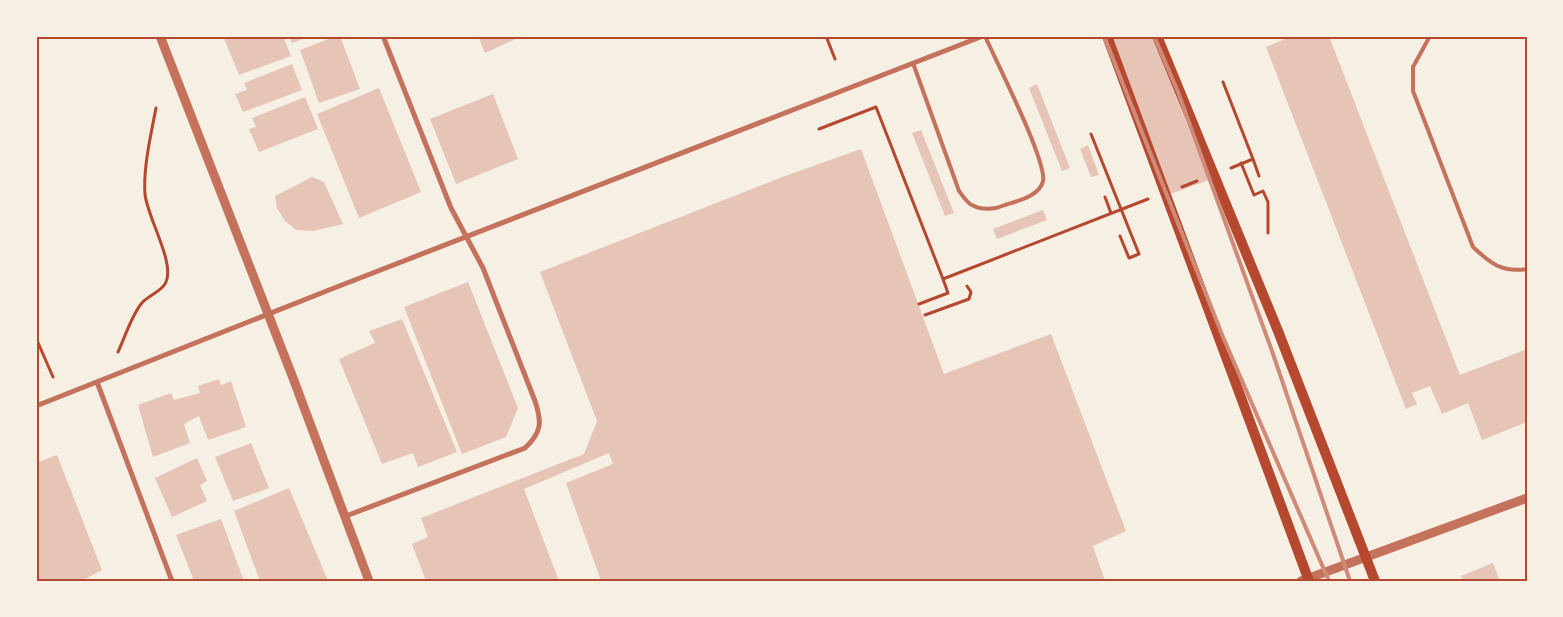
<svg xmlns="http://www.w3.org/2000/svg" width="1563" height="617" viewBox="0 0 1563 617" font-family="'Sofia Sans Condensed',sans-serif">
  <rect width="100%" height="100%" fill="#f6efe4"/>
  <!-- building -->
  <path fill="#e6c5b7" d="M 223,36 L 283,36 L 291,56 L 239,75 Z
    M 289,36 L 311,36 L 292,43 Z
    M 336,36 L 340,36 L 360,89 L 319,103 L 300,50 Z
    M 478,36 L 522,36 L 485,53 Z
    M 1106,36 L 1152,36 L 1209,180 L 1170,194 Z
    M 1292,36 L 1329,36 L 1460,375 L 1527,349 L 1527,422 L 1482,440 L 1468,403 L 1442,414 L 1430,386 L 1412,393 L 1417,404 L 1406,409 L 1266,47 Z
    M 292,64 L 302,90 L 243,112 L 235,94 L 247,90 L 244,83 Z
    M 1037,84 L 1070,168 L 1062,171 L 1029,88 Z
    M 379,88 L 421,192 L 359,218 L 317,114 Z
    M 493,94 L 518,159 L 456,184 L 430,119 Z
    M 305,97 L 318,129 L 259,152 L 249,129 L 256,127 L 252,118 Z
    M 921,130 L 954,213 L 945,216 L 912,133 Z
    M 1088,145 L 1099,175 L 1091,177 L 1080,149 Z
    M 861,149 L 944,374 L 1051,334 L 1126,531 L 1093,546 L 1105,581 L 601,581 L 566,483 L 613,464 L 609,453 L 524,489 L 559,581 L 426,581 L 412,544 L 428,537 L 421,518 L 584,454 L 597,421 L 540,272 L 785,176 Z
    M 312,177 L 324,182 L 343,224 L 313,231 L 296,230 L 285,221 L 277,208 L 275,196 Z
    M 1043,210 L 1047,220 L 997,239 L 993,229 Z
    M 468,282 L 518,408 L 506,437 L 462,454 L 404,307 Z
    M 402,319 L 457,452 L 418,467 L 413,453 L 382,464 L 339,359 L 375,343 L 369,331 Z
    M 219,379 L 221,385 L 231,381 L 246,427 L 208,440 L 199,416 L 184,424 L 190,443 L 153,457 L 138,405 L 171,393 L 174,400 L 200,393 L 198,386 Z
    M 251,443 L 269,488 L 233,501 L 215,457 Z
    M 57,455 L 102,570 L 81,581 L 36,581 L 36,463 Z
    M 197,458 L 207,481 L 200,485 L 207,501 L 172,517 L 155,478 Z
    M 289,488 L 328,581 L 260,581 L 234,511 Z
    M 221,519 L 244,581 L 194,581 L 176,535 Z
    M 1493,563 L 1500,581 L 1463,581 L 1461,576 Z"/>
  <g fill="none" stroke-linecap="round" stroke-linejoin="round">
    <!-- path -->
    <path stroke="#b5482f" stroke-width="3" d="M 826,36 L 835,59
      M 1223,82 L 1253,159
      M 819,129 L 876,107 L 943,279
      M 1091,134 L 1139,254 L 1129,258 L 1120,236
      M 1241,163 L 1254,195 L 1263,191 L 1268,202 L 1268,233
      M 1231,168 L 1253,159 L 1259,176
      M 1182,187 L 1197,181
      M 1105,197 L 1111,213
      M 919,304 L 948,293 L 943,279 L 1148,199
      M 925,315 L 969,299 L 971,292 L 967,286
      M 36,338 L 53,377
      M 118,352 C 125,337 131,317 141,304 C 148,295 162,292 166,282 C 175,262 147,217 145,194 C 143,168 151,134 156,108"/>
    <!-- service -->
    <path stroke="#c5725c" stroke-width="4" d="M 1430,36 L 1413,67 L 1413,91 L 1473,247 C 1490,263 1502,273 1527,269
      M 913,63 L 959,191 C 963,196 967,203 972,205 C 982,211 996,209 1005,205 C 1017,201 1040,196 1043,181 C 1047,161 996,61 985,36"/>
    <!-- minor -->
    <path stroke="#c5725c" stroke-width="5" d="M 97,382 L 172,581
      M 36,406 L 329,290 L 983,36
      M 346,516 L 525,448 C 542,432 542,422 535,401 L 483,268 L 451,208 L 383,36"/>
    <!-- tertiary -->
    <path stroke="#c5725c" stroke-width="9" d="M 160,36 L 293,378 L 369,581
      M 1301,581 L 1527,498"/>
    <!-- secondary -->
    <path stroke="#b5482f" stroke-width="10" d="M 1107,36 L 1309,581
      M 1157,36 L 1278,331 L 1375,581"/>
    <!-- rail -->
    <path stroke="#cf8b77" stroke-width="4" d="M 1104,36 L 1223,337 L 1329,581
      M 1154,36 L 1178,92 L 1272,351 L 1350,581"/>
  </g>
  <!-- border -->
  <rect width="1563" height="617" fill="none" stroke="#f6efe4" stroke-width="75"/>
  <rect x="38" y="38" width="1488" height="542" fill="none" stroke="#b5482f" stroke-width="2"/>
</svg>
